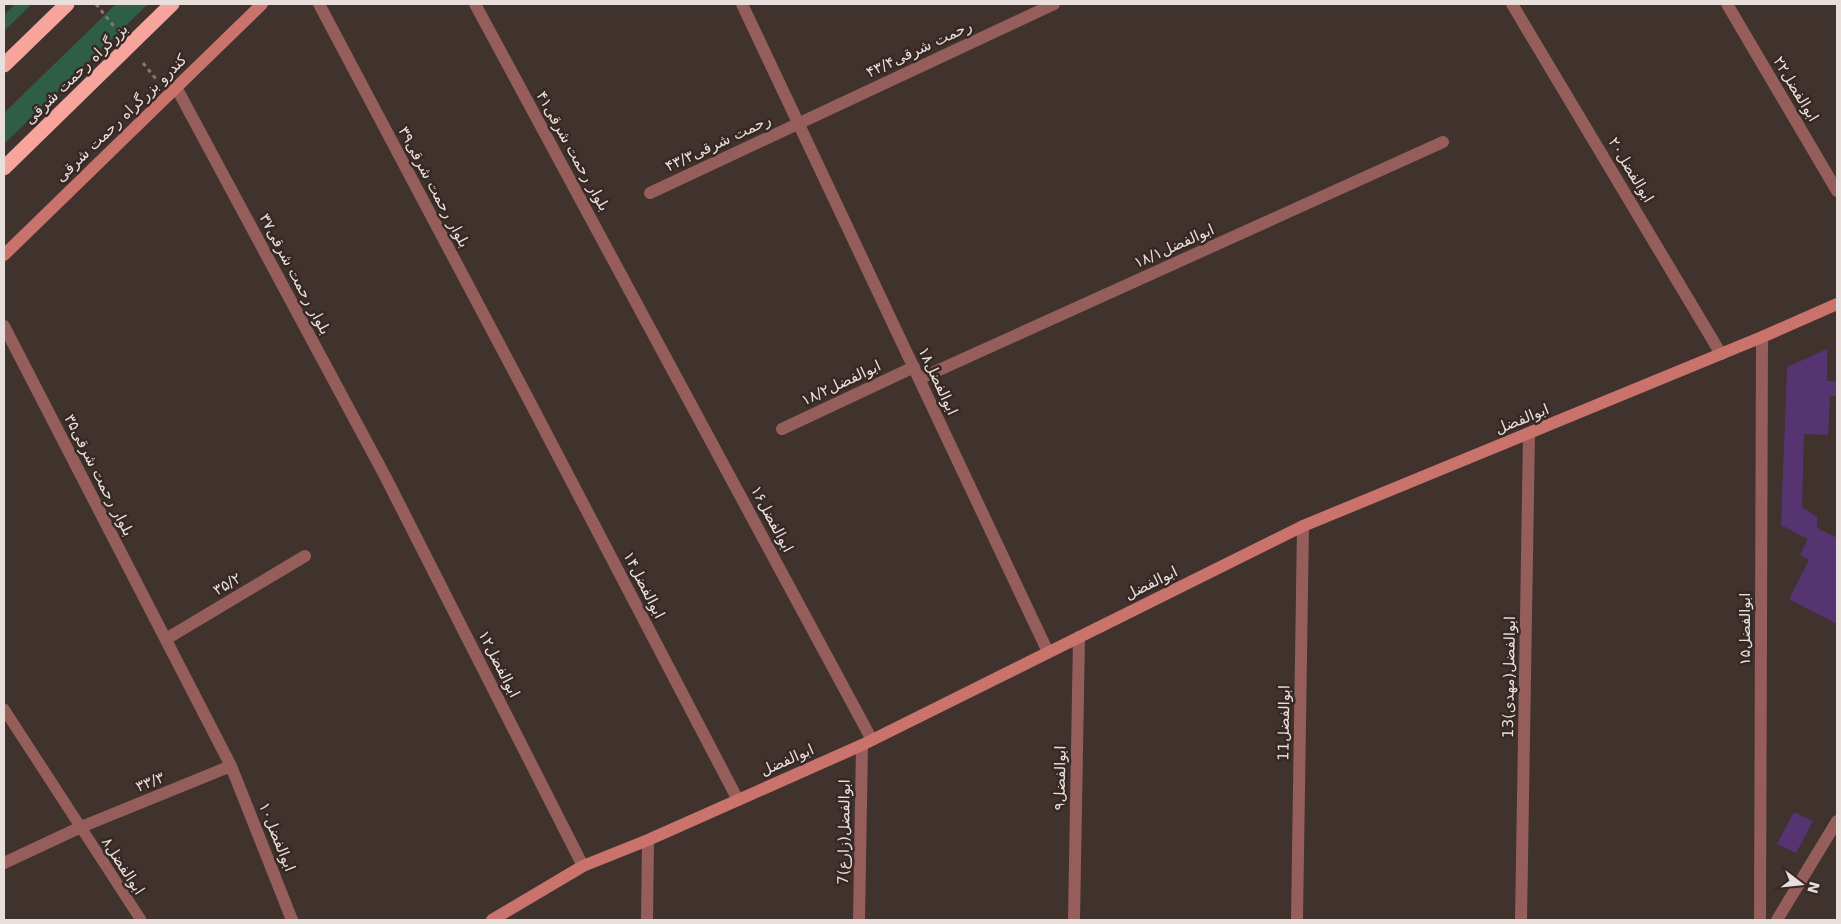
<svg xmlns="http://www.w3.org/2000/svg" width="1841" height="924" viewBox="0 0 1841 924" font-family="'DejaVu Sans','Noto Sans Arabic',sans-serif">
  <rect width="100%" height="100%" fill="#40322d"/>
  <!-- green -->
  <path fill="#2e5e48" d="M 15,4 L 32,4 L 4,31 L 4,15 Z
    M 116,4 L 148,4 L 4,144 L 4,113 Z"/>
  <!-- building -->
  <path fill="#563472" d="M 1827,349 L 1827,381 L 1837,381 L 1837,396 L 1830,396 L 1828,435 L 1804,434 L 1802,507 L 1817,517 L 1817,528 L 1837,538 L 1837,624 L 1789,599 L 1809,560 L 1800,555 L 1808,539 L 1781,525 L 1787,367 Z
    M 1794,812 L 1813,821 L 1796,853 L 1777,844 Z"/>
  <g fill="none" stroke-linecap="round" stroke-linejoin="round">
    <!-- path -->
    <path stroke="#837773" stroke-width="3" stroke-dasharray="4 4" stroke-linecap="butt" d="M 96,4 L 116,29
      M 143,63 L 156,79"/>
    <!-- lane -->
    <path stroke="#965e5a" stroke-width="11" d="M 4,709 L 141,920"/>
    <!-- street -->
    <path stroke="#965e5a" stroke-width="12" d="M 319,4 L 521,385 L 738,800
      M 475,4 L 872,740
      M 742,4 L 1048,652
      M 1512,4 L 1721,354
      M 1727,4 L 1837,191
      M 176,87 L 385,476 L 583,866
      M 650,193 L 1054,4
      M 4,326 L 231,766 L 292,920
      M 919,379 L 1443,142
      M 782,429 L 914,367
      M 166,639 L 305,556
      M 4,863 L 81,827 L 231,766
      M 647,920 L 648,840
      M 859,920 L 862,745
      M 1074,920 L 1079,637
      M 1297,920 L 1303,526
      M 1521,920 L 1529,434
      M 1760,920 L 1762,337
      M 1777,920 L 1837,821"/>
    <!-- secondary -->
    <path stroke="#ca726c" stroke-width="12" d="M 4,255 L 262,4
      M 492,920 L 583,866 L 648,840 L 862,745 L 1303,526 L 1762,337 L 1837,304"/>
    <!-- highway -->
    <path stroke="#f7a49d" stroke-width="15" d="M 4,65 L 67,4
      M 4,168 L 172,4"/>
  </g>
  <g text-anchor="middle" dominant-baseline="central" stroke-width="5" stroke-linejoin="round" paint-order="stroke">
    <!-- street labels -->
    <g font-size="15" fill="#e8dfdc" stroke="#362824">
      <text transform="translate(919 49) rotate(-25)">۴۳/۴رحمت شرقی</text>
      <text transform="translate(76 74) rotate(-44)">بزرگراه رحمت شرقی</text>
      <text transform="translate(1796 89) rotate(59)">ابوالفضل۲۲</text>
      <text transform="translate(121 118) rotate(-44)">کندرو بزرگراه رحمت شرقی</text>
      <text transform="translate(718 143) rotate(-25)">۴۳/۳رحمت شرقی</text>
      <text transform="translate(573 151) rotate(61)">بلوار رحمت شرقی۴۱</text>
      <text transform="translate(1631 170) rotate(59)">ابوالفضل۲۰</text>
      <text transform="translate(434 187) rotate(62)">بلوار رحمت شرقی۳۹</text>
      <text transform="translate(1174 246) rotate(-24)">ابوالفضل۱۸/۱</text>
      <text transform="translate(295 274) rotate(62)">بلوار رحمت شرقی۳۷</text>
      <text transform="translate(938 381) rotate(65)">ابوالفضل۱۸</text>
      <text transform="translate(841 383) rotate(-25)">۱۸/۲ابوالفضل</text>
      <text transform="translate(1522 419) rotate(-22)">ابوالفضل</text>
      <text transform="translate(99 475) rotate(63)">بلوار رحمت شرقی۳۵</text>
      <text transform="translate(772 519) rotate(62)">ابوالفضل۱۶</text>
      <text transform="translate(1151 583) rotate(-26)">ابوالفضل</text>
      <text transform="translate(227 584) rotate(-31)">۳۵/۲</text>
      <text transform="translate(644 585) rotate(63)">ابوالفضل۱۴</text>
      <text transform="translate(1745 629) rotate(-90)">ابوالفضل۱۵</text>
      <text transform="translate(499 664) rotate(63)">ابوالفضل۱۲</text>
      <text transform="translate(1509 677) rotate(-89)">13ابوالفضل(مهدی)</text>
      <text transform="translate(1284 723) rotate(-89)">11ابوالفضل</text>
      <text transform="translate(787 760) rotate(-24)">ابوالفضل</text>
      <text transform="translate(1060 778) rotate(-89)">ابوالفضل۹</text>
      <text transform="translate(150 782) rotate(-22)">۳۳/۳</text>
      <text transform="translate(844 832) rotate(-89)">7ابوالفضل(زارع)</text>
      <text transform="translate(277 837) rotate(68)">ابوالفضل۱۰</text>
      <text transform="translate(123 866) rotate(57)">ابوالفضل۸</text>
    </g>
  </g>
  <!-- border -->
  <rect width="1841" height="924" fill="none" stroke="#e8dfdc" stroke-width="10"/>
  <!-- north arrow -->
  <g transform="translate(1801 884) rotate(106)" stroke="#362824" stroke-width="4" paint-order="stroke">
  <path d="M0-4L9 19L0 12L-9 19Z" fill="#e8dfdc"/>
  <text y="-8" font-size="14" font-weight="bold" text-anchor="middle" fill="#e8dfdc">N</text>
  </g>
</svg>
